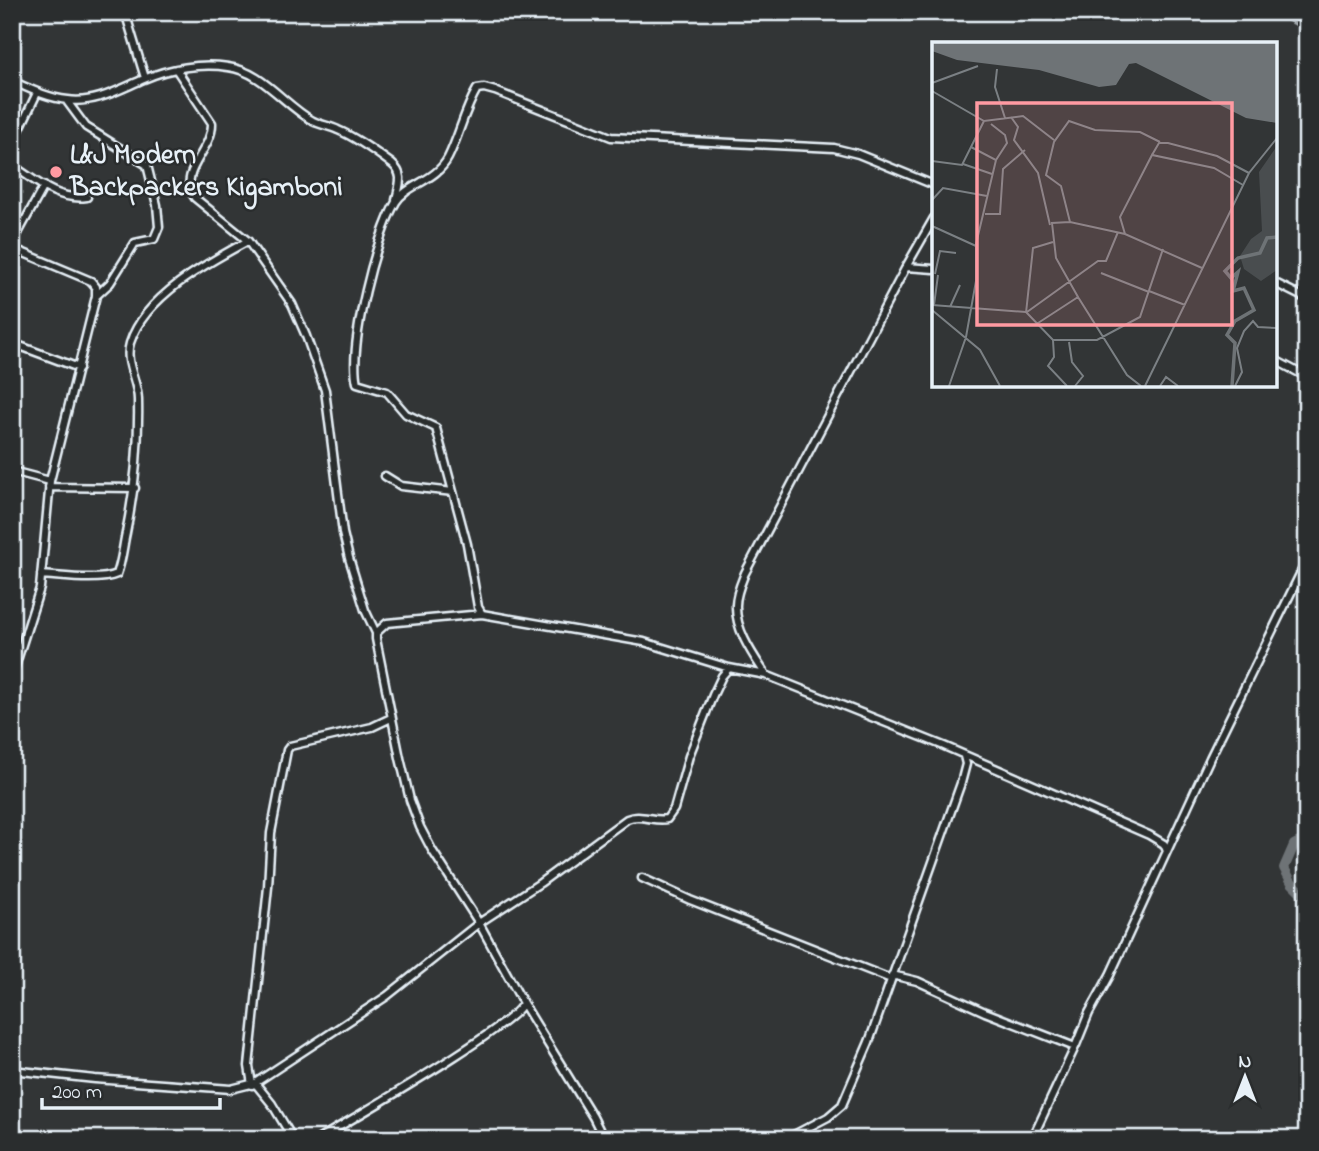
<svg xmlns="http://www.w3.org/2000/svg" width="1319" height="1151" viewBox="0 0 1319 1151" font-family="'Indie Flower',sans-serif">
  <rect width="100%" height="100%" fill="#323536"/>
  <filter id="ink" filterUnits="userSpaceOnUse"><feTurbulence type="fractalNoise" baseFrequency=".0143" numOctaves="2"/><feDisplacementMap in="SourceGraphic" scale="14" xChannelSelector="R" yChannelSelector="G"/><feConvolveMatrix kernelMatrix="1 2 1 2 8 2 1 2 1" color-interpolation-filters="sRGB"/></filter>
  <g filter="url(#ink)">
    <!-- water -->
    <path fill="#6e7376" stroke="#9fa5aa" stroke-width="2" d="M 1272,12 L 1307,12 L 1307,31 Z"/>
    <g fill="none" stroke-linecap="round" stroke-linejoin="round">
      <!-- river -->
      <path stroke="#6e7376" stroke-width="10" d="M 1307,838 L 1294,845 L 1284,868 L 1292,883 L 1307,898"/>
      <defs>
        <path id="minor" d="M 125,12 L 145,78
          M 176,69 L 212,123 C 213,151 176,172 195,198 L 248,241 L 292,304 L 306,336 L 325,390 L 343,533 L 349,558 L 365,610 L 376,633
          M 12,81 C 30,89 48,98 68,100 C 95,104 120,89 144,79 C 169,68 201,63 228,67 C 262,71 284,105 313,121 C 321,125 330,126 338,130 C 357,138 376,152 392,164 C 405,175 399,185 396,200
          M 66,100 L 86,127 L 147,165 L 157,205 L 159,227 L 154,239 L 135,243 L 110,283 L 96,296
          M 12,145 L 37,93
          M 12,165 C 36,181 57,201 87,197
          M 12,244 L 44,186
          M 12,248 L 91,281 L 96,287 L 96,296 L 50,481 L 40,588 L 12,676
          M 906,267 L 934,218
          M 1275,283 L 1307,299
          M 12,343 L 79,368
          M 1275,360 L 1307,377
          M 12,471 L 50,481
          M 385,476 L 401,486 L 453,492
          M 49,487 L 135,488
          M 41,575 C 61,576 99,582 117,574 C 122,561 123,546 126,533 C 135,489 139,445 138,400 C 138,381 124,363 130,343 C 145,296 207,263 248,241
          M 482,614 L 478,607 L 467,544 L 436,428 L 406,414 L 387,392 L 357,383 C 348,347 376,235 396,202 C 406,185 436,181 448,158 C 459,136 464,111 477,89 L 484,88 L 495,91 L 611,137 L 834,148 L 858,154 L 934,185
          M 766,675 C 753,655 735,630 736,605 C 736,594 741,583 745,573 L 906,267 L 934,269
          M 642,878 L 690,900 L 891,979
          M 892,975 L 917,981 L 985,1012 L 1075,1047
          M 523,1003 L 593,1117 L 604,1139
          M 12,1070 L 95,1079 L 231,1089 L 255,1083 L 272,1104 L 293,1139
          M 255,1083 L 387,996 L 479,923 L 540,883 L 627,819 C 640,813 654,822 667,819 L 674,809 L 689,756 L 713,695 L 722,676 L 729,668
          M 252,1085 L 249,1066 L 268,887 L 271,833 L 287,750 L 290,746 L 372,727 L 391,718
          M 319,1139 C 351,1119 513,1027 523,1003 L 479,923 L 432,850 L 420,827 L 410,800 L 400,758 L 376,639 L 376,633 L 387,623 L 482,614 L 644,642 L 729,668 L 766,675 L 944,746 L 1149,835 L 1164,844 L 1167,851
          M 786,1139 L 828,1117 L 842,1105 L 869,1042 L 961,783 L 966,764 L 964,756
          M 1032,1139 L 1076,1045 L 1089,1013 L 1110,975 L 1210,758 L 1307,560"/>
      </defs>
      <!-- minor casing -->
      <use href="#minor" stroke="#e8f1f8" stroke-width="11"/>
      <!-- minor -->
      <use href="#minor" stroke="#2a2d2e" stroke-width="6"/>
    </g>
  </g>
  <!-- markers -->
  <circle fill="#ff9aa2" stroke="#2a2d2e" stroke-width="2.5" cx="56" cy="172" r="7"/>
  <g text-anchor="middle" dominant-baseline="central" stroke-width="5" stroke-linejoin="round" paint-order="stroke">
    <!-- poi labels -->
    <g font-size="28" font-weight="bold" fill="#e8f1f8" stroke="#2a2d2e" text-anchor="start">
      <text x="70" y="156">L&amp;J Modern<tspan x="70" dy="32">Backpackers Kigamboni</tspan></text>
    </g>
  </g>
  <!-- overview -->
  <g transform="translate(932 42)">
    <rect width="345" height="345" fill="#323536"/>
    <path d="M 345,104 L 345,228 L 329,239 L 312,227 L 308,214 L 319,197 L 330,189 L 327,130 Z" fill="#494d4f"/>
    <path d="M 0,1 L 345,1 L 345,81 L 314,76 L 204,21 L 197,22 L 184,43 L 167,45 L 107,28 L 25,18 L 0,9 Z" fill="#6e7376"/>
    <path fill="none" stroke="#6e7376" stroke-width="3.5" d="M 300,344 L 303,301 L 295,293 L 303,279 L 322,268 L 312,246 L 301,249 L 306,230 L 299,236 L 293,229 L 306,216 L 328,211 L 335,196 L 345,195"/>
    <path fill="none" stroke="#7b8084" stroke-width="2" d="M 65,27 L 63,45 L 73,76M 0,41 L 46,24M 0,49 L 52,79 L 91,74 L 122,98M 79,75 L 86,85 L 82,98 L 106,131 L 118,183M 59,82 L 73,93 L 75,101 L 64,118M 220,113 L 227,101 L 236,101 L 285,114 L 317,131M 0,119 L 30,123 L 52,79M 31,122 L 60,132M 0,158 L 11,146 L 55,154M 53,172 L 68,172 L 71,127 L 93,108M 138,180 L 129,144 L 114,133 L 122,100 L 137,79 L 163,88 L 208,90 L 228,100M 0,184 L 44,204M 193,192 L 188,175 L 220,113 L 282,126 L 311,143M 169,231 L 217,250M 3,232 L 8,209 L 24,211M 217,249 L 253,263M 146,255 L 195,333 L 209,344M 0,263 L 94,270 L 121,298 L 165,298 L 208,275 L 231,207M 2,263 L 6,233M 18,265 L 28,243M 0,268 L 48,308 L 68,344M 95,270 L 166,219 L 174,219 L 186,190M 94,271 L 101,206 L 121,200M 103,283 L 146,255 L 124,216 L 120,181 L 138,180 L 193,192 L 270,226M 121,298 L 122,315 L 116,324 L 135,344M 137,300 L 140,320 L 151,334 L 143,344M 17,344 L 34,295 L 44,239 L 44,202 L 64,118 L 39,105M 213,344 L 317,131 L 345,96M 228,344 L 234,335 L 246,344M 303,344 L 310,330 L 305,306 L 312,289 L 321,279 L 326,285 L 345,286"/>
    <path fill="#ff9aa2" fill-opacity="0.15" stroke="#ff9aa2" stroke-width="3.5" d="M 45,61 L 300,61 L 300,283 L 45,283 Z"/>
    <rect width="345" height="345" fill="none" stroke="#e8f1f8" stroke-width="3.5"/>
  </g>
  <!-- margin -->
  <rect width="1319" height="1151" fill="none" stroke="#2a2d2e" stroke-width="42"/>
  <rect x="21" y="21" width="1277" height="1109" fill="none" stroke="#e8f1f8" stroke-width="2.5" filter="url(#ink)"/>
  <!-- north arrow -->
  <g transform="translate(1245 1077)" stroke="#2a2d2e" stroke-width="5" paint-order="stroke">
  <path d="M0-5L12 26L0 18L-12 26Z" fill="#e8f1f8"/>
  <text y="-10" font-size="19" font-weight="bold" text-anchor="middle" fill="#e8f1f8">N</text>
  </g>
  <!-- scale -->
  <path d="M42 1098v10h178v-10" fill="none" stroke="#e8f1f8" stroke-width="3.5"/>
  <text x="52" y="1098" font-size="21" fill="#e8f1f8" stroke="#2a2d2e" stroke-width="5" paint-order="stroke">200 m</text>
</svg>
